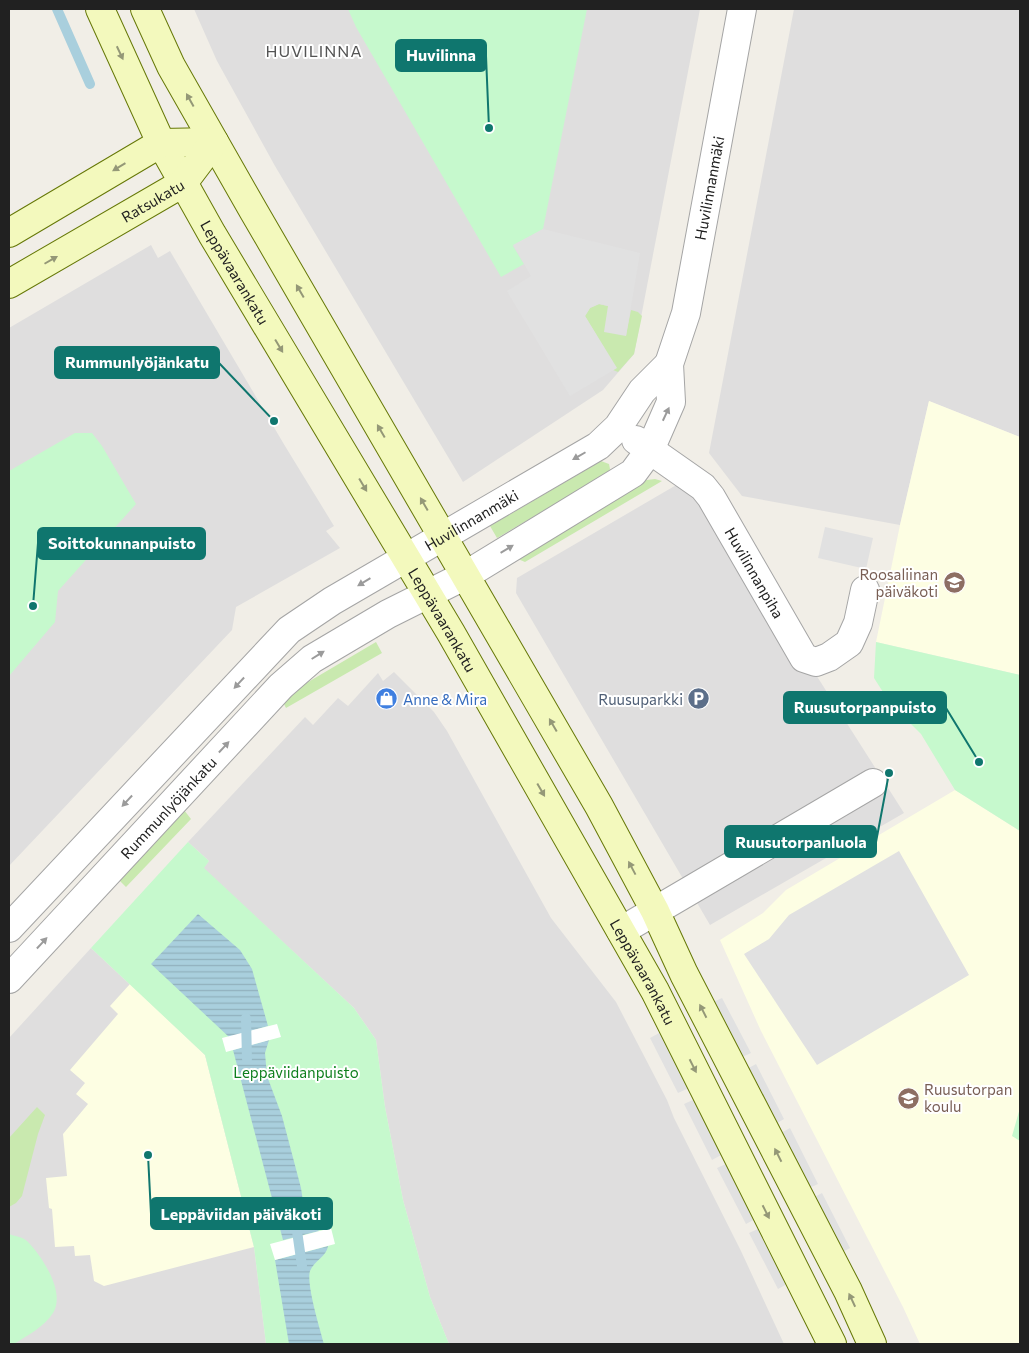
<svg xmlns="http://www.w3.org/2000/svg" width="1029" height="1353" viewBox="0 0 1029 1353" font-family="Commissioner,sans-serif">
  <defs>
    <pattern id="water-rules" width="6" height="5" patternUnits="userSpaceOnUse" patternTransform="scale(1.25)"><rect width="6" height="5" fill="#a9cfdd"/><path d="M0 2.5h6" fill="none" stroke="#91b1bd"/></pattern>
  </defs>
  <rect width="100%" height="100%" fill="#f1eee7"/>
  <!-- residential -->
  <path fill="#dfdede" d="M 194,9 L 700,9 L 634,354 L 603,390 L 463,482 L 275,166 L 217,61 Z
    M 794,9 L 1020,9 L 1020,437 L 929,401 L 900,525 L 742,496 L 709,453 Z
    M 151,245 L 158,258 L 170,251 L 285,446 L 334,526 L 326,531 L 340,548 L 236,607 L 232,630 L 9,866 L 9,328 Z
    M 690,477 L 904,813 L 710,925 L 516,593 L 517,578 Z
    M 394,672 L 434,712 L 447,731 L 551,918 L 616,1002 L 667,1100 L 674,1118 L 741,1251 L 784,1344 L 449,1344 L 430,1297 L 403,1200 L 385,1107 L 376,1040 L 354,1008 L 203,868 L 209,861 L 188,842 L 305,717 L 313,725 L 338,698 L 348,706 L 378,673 L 383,681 Z
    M 91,948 L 205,1055 L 254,1247 L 266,1344 L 9,1344 L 9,1038 Z"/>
  <!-- education -->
  <path fill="#fdfee3" d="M 929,401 L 1020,437 L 1020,675 L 876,642 L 900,525 Z
    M 955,790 L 1020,831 L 1020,1344 L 920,1344 L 903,1307 L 761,1031 L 720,940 L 763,913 L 786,890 Z
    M 130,984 L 205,1055 L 254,1247 L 104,1286 L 94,1281 L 90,1255 L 75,1256 L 74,1246 L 55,1247 L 52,1209 L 49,1208 L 46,1178 L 67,1176 L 63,1134 L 88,1104 L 76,1094 L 85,1083 L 70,1070 L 118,1014 L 110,1006 Z"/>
  <!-- grass -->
  <path fill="#c9e9af" d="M 599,304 L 608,306 L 626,336 L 631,310 L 638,312 L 642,316 L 634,354 L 618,372 L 613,370 L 616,368 L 585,316 L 590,308 Z
    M 601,461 L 609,464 L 610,469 L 609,473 L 497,538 L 490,526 Z
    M 655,479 L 662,481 L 525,562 L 513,557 L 639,481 Z
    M 376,642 L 382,653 L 286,708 L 281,698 Z
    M 184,810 L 191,819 L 126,887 L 115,876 Z
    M 37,1107 L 45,1115 L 38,1134 L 22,1196 L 16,1203 L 9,1207 L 9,1138 Z"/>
  <!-- park -->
  <path fill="#c6f9cd" d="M 348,9 L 587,9 L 543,229 L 513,246 L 524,264 L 501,277 L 356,27 Z
    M 75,433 L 92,433 L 102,446 L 136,504 L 58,591 L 55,622 L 9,676 L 9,471 Z
    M 876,642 L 1020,675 L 1020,831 L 955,790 L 921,734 L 890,703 L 874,678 Z
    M 188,842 L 209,861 L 204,868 L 354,1008 L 376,1040 L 385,1107 L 403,1200 L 430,1297 L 449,1344 L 266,1344 L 254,1247 L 205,1055 L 91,948 Z
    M 1020,1108 L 1020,1141 L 1012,1136 Z
    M 9,1234 C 14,1236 23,1237 27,1241 C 42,1256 66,1292 53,1313 C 44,1327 28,1335 14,1344 L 9,1344 Z"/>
  <!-- parking -->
  <path fill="#e1e1e1" d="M 543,229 L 640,253 L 626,336 L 604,332 L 608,306 L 599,304 L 590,308 L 585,316 L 617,368 L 570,396 L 507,291 L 531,276 L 513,245 Z
    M 825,527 L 873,538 L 866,569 L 818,558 Z
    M 899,851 L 969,975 L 817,1065 L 744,954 L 769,939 L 789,915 Z
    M 722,998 L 751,1053 L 740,1058 L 711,1003 Z
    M 661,1032 L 689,1088 L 678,1093 L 650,1038 Z
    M 756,1064 L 784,1119 L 774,1125 L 745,1070 Z
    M 695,1099 L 723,1154 L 712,1160 L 684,1104 Z
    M 790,1128 L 818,1184 L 807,1189 L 779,1134 Z
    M 728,1163 L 757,1218 L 746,1224 L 717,1168 Z
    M 822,1193 L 850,1248 L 839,1254 L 811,1199 Z
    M 760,1228 L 789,1283 L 778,1289 L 749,1233 Z"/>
  <!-- water -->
  <path fill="url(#water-rules)" d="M 198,914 L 240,950 L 252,969 L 268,1026 L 229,1037 L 151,964 Z
    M 269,1040 L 265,1053 L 267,1076 L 282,1116 L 301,1188 L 305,1215 L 319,1231 L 283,1240 L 233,1050 Z
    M 328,1246 C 327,1256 314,1261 310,1271 C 306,1284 320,1329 324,1344 L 289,1344 L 275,1260 Z"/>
  <!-- pier -->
  <path fill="#fff" d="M 277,1024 L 281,1037 L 226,1052 L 222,1038 Z
    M 331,1228 L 335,1244 L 275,1260 L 270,1244 Z"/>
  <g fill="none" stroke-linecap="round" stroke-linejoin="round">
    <!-- stream -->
    <path stroke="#a9cfdd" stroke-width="10" d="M 57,9 L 90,84
      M 246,1018 L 247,1059
      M 296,1224 L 302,1266"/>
    <defs>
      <g id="minor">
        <path id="s1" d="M 636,440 L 703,487 L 711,497 L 804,658 L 816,662 L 829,657 L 849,643 L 858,623 L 865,590"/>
        <path id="s2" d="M 9,928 L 289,630 L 332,601 L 598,446 L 618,427 L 642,391 L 669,364"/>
        <path d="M 621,931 L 873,783"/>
        <path id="s3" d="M 9,979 L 281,686 L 312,659 L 388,614 L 466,575 L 633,473 L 650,450 L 671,402 L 669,364 L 686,313 L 742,9"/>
      </g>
      <g id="secondary">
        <path id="s4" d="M 100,9 L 161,143 L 212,234 L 451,633 L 655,991 L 832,1344"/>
        <path d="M 145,9 L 171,66 L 253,210 L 599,806 L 655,911 L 684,974 L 848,1291 L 872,1344"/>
        <path d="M 9,233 L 161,143 L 214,142"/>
        <path id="s5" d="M 9,284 L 183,183 L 214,142"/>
      </g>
    </defs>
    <!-- minor casing -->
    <use href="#minor" stroke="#a5a5a5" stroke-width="30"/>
    <!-- secondary casing -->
    <use href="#secondary" stroke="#667807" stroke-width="30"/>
    <!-- minor -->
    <use href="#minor" stroke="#fff" stroke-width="28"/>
    <!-- secondary -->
    <use href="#secondary" stroke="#f3f9bd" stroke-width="28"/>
  </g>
  <!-- one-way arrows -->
  <defs><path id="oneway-solid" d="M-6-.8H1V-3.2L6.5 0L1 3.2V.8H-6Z" transform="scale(1.25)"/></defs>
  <g fill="#949877">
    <use href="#oneway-solid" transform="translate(120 53) rotate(65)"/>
    <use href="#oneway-solid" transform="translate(190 100) rotate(-119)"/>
    <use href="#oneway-solid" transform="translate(119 167) rotate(149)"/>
    <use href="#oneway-solid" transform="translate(51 260) rotate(-30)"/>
    <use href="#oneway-solid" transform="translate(300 291) rotate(-120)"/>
    <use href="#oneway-solid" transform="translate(279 346) rotate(59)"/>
    <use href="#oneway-solid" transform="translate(381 431) rotate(-120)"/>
    <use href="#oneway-solid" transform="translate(363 485) rotate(59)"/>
    <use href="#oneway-solid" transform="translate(424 504) rotate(-120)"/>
    <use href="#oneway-solid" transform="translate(553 725) rotate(-120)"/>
    <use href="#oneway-solid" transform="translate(541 790) rotate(60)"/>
    <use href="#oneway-solid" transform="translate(632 868) rotate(-118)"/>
    <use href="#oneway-solid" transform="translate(703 1011) rotate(-117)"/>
    <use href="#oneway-solid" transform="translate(693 1066) rotate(63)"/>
    <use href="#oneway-solid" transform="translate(778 1155) rotate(-117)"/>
    <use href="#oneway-solid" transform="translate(766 1212) rotate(63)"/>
    <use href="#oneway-solid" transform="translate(852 1300) rotate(-115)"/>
  </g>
  <g fill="#9b9b9b">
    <use href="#oneway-solid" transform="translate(666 414) rotate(-65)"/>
    <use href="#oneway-solid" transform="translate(579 456) rotate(150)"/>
    <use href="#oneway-solid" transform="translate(507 549) rotate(-31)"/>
    <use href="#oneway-solid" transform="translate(364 582) rotate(149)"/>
    <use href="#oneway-solid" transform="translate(318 655) rotate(-32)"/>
    <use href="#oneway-solid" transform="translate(239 683) rotate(133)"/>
    <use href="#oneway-solid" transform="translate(224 747) rotate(-47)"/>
    <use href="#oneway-solid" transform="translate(127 801) rotate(133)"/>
    <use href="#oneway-solid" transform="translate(42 943) rotate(-47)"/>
  </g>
  <!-- icons -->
  <defs>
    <symbol id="school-disc" viewBox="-11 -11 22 22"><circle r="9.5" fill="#8d6e63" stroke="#fff"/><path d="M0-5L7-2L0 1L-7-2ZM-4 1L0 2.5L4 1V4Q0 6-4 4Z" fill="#fff"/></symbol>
    <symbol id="shop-disc" viewBox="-11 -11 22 22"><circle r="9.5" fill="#3f7fe0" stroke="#fff"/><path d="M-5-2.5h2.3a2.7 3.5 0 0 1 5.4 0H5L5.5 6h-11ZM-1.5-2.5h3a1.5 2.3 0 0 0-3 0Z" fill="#fff"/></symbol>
    <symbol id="parking-disc" viewBox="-11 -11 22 22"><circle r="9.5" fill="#5c6f8a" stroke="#fff"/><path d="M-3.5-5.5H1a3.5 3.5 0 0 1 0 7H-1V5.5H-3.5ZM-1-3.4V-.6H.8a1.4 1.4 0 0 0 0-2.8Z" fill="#fff"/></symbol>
  </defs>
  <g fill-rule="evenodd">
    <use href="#school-disc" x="942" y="570" width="25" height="25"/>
    <use href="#shop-disc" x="374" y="686" width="25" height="25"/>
    <use href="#parking-disc" x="686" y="686" width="25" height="25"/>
    <use href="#school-disc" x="896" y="1086" width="25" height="25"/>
  </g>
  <g text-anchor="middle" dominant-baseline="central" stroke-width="4" stroke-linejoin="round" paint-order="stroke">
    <!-- street labels -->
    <g font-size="15" fill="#212121" stroke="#fff">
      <text stroke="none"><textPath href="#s3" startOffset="1112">Huvilinnanmäki</textPath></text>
      <text stroke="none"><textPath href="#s5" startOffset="166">Ratsukatu</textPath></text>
      <text stroke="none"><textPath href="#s4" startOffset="296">Leppävaarankatu</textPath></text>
      <text stroke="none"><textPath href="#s2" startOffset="622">Huvilinnanmäki</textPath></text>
      <text stroke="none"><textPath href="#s1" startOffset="182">Huvilinnanpiha</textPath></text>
      <text stroke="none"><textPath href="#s4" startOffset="701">Leppävaarankatu</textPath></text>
      <text stroke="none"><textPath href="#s3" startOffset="234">Rummunlyöjänkatu</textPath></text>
      <text stroke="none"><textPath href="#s4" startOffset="1106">Leppävaarankatu</textPath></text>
    </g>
    <!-- education labels -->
    <g font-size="15" fill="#785e54" stroke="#fff" text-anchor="end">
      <text x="938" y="574">Roosaliinan<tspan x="938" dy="17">päiväkoti</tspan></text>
      <text x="924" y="1089" text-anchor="start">Ruusutorpan<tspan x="924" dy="17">koulu</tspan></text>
    </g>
    <!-- shop labels -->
    <g font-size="15" fill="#366cbe" stroke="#fff" text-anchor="start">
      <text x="403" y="699">Anne &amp; Mira</text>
    </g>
    <!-- service labels -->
    <g font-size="15" fill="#4e5e75" stroke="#fff" text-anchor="end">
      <text x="683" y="699">Ruusuparkki</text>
    </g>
    <!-- park labels -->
    <g font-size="15" fill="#0e7f1d" stroke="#fff">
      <text x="296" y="1072">Leppäviidanpuisto</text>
    </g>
    <!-- neighbourhood labels -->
    <g font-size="16" letter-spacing="1" fill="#545454" stroke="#fff">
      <text x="314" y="50">HUVILINNA</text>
    </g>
  </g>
  <!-- callouts -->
  <path fill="none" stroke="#0f766e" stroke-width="2" d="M489 128L486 56M274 421L219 363M33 606L38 543M979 762L946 708M889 773L876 842M148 1155L151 1214"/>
  <g fill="#0f766e" stroke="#fff" stroke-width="2">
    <circle cx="489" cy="128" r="5"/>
    <circle cx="274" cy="421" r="5"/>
    <circle cx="33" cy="606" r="5"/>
    <circle cx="979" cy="762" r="5"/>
    <circle cx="889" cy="773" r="5"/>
    <circle cx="148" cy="1155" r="5"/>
  </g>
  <g fill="#0f766e" stroke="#0f766e" stroke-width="2">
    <rect x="396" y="40" width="90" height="31" rx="5"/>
    <rect x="55" y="347" width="164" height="31" rx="5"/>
    <rect x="38" y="528" width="167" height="31" rx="5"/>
    <rect x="784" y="692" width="162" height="31" rx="5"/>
    <rect x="725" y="826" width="151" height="31" rx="5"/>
    <rect x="151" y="1198" width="181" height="31" rx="5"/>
  </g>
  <g font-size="16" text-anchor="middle" font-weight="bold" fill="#fff">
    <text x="441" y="61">Huvilinna</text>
    <text x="137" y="368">Rummunlyöjänkatu</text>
    <text x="122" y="549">Soittokunnanpuisto</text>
    <text x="865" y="713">Ruusutorpanpuisto</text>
    <text x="801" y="848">Ruusutorpanluola</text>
    <text x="241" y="1220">Leppäviidan päiväkoti</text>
  </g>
  <!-- border -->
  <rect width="1029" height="1353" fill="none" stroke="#212121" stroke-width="20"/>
</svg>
